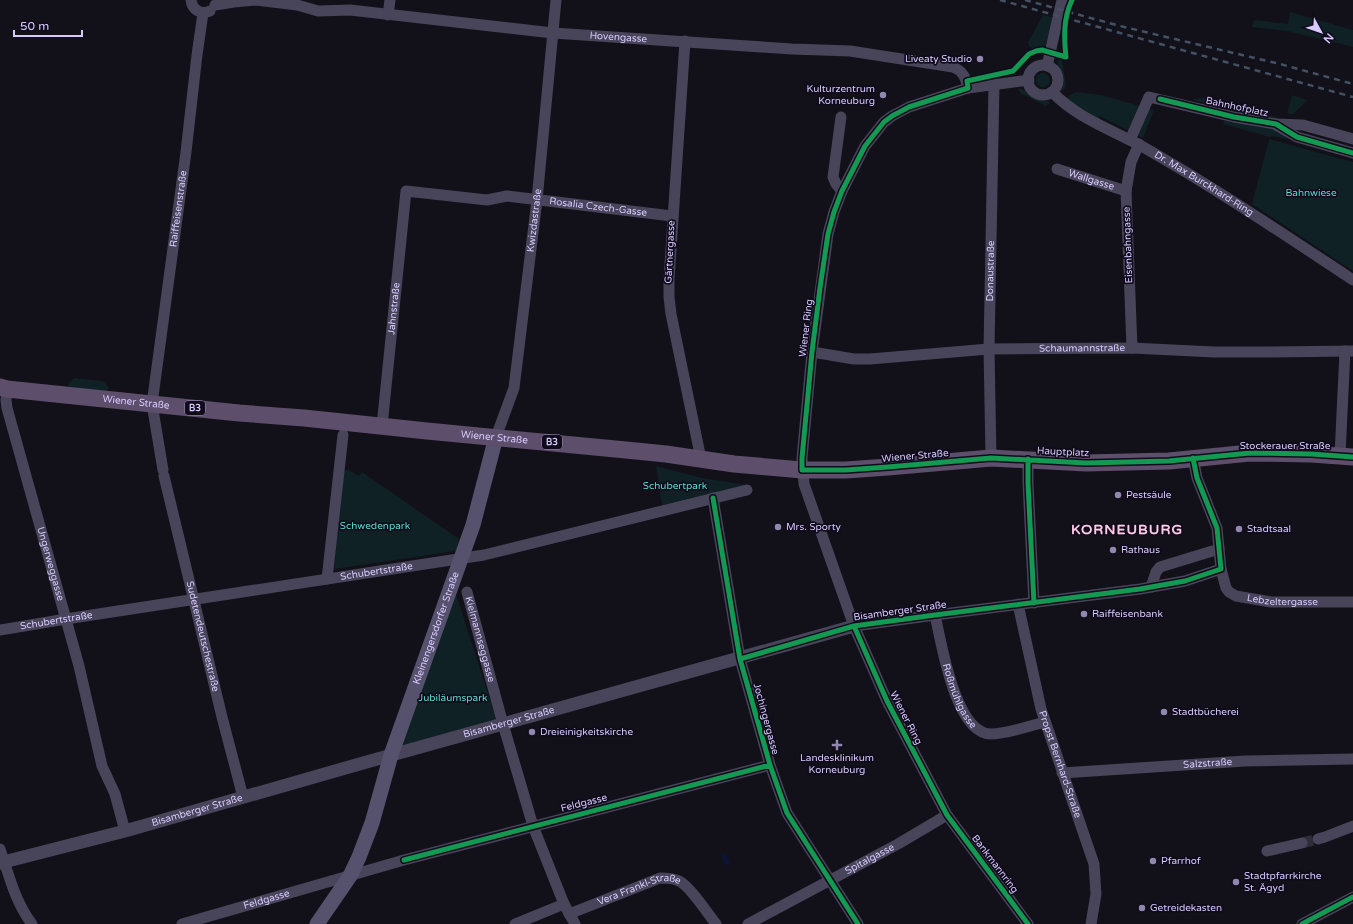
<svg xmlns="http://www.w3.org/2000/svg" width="1353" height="924" viewBox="0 0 1353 924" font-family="'Varela Round',sans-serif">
  <rect width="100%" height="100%" fill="#121018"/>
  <!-- green -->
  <path fill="#0f2124" d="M 1290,12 L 1353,30 L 1353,47 L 1287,31 L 1252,27 L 1254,20 L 1288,24 Z
    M 1043,15 L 1055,18 L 1045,46 L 1034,49 L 1029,46 L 1028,42 Z
    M 1058,59 L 1062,60 L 1066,86 L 1063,92 L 1061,86 L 1062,77 L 1058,70 Z
    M1036 80a7 7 0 1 1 14 0a7 7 0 1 1-14 0Z
    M 1018,88 C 1025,89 1029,94 1036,97 C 1042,99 1045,100 1051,103 L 1046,106 L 1020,93 Z
    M 1075,92 L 1101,95 L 1154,110 L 1143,138 L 1100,116 L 1098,119 L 1066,98 Z
    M 1292,95 L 1308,100 L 1292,115 L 1287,113 Z
    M 1204,98 L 1221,100 L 1249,109 L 1225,108 L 1193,100 L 1194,99 Z
    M 1235,112 L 1254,113 L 1277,117 L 1280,119 Z
    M 1225,120 L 1270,128 L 1276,130 L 1287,137 L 1286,139 L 1272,136 L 1270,137 L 1223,124 Z
    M 1269,139 L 1353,162 L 1353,271 L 1252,204 Z
    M 74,378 L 103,381 L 109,387 L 107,391 L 69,388 L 68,384 Z
    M 656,466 L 702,478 L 748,485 L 662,505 Z
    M 344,470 L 349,470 L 359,476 L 362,472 L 459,539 L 456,551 L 334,569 Z
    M 455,591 L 497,721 L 401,746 Z"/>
  <!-- water -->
  <path fill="#0b1435" d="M 726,853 L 730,864 L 725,866 L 721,855 Z"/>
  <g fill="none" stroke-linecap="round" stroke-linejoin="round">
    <!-- minor-tunnel -->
    <path stroke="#302c3a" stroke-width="11" stroke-dasharray="11 5.5" stroke-linecap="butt" d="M 1302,843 L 1318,839"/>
    <!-- minor -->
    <g stroke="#484459" stroke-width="11">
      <path d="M 191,0 C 192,10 201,15 210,11"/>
      <path id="s1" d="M 256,0 L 297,5 L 318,11 L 350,10 L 553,33 L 792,49 L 850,51 L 953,67 C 963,71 966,78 968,88"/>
      <path d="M 215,5 L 234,2 L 256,0"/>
      <path d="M 388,15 L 390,0"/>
      <path d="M 685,41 L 669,279 L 669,297 L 671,314 L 701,459"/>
      <circle cx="1043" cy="80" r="15"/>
      <path d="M 1047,66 L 1062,0"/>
      <path id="s2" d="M 1052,92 C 1076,116 1102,126 1132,141 C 1146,148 1160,157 1174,165 C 1235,201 1294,241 1353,280"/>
      <path d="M 841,117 L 833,177 L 836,184 L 842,191"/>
      <path d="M 1276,125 L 1297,137 L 1353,153"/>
      <path d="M 1130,140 L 1149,97 L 1234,117 L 1276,124 L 1303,125 L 1353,139"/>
      <path id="s3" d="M 1057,169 L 1126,191"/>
      <path d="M 1132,348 L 1126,191 L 1131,162 L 1139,144"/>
      <path id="s4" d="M 812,352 L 854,359 L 870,359 L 989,349 L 1132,348 L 1214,352 L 1269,352 L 1353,351"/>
      <path id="s5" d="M 7,389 L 6,400 L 7,408 L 79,666 L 102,766 L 115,794 L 125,831"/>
      <path id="s6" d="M 382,426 L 406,191 L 487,200 L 507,196 L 672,216"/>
      <path id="s7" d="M 496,437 L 514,388 L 537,200 L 556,0"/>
      <path d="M 1340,455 L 1345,351"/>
      <path id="s8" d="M 991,458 L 989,349 L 994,84"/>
      <path id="s9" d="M 1193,458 L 1197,478 L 1217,528 L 1221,569 L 1226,588 L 1229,592 L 1236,596 L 1271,602 L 1353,602"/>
      <path d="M 1028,459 L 1028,483 L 1034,603"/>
      <path id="s10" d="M 163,470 L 152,404 L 186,152 L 197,55 L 203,13"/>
      <path id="s11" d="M 164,476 L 222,717 L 243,797"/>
      <path d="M 713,498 L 740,659 L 770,765 L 787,813 L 858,924"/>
      <path d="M 327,579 L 343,435"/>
      <path d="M 1151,587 L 1156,572 L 1160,567 L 1219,549"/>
      <path id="s12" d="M 467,592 L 503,724 L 533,826 L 564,904 L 575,924"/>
      <path id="s13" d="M 1018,604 L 1041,709 L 1094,864 L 1096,894 L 1091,924"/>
      <path id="s14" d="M 935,615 C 941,641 955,734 991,734 C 1007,734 1029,726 1045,722"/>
      <path d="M 854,626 L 935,615 L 1140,589 L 1185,581 L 1221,569"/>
      <path id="s15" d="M 0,630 L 66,619 L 484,555 L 747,490"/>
      <path id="s16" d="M 1062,773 L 1245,761 L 1353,759"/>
      <path d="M 1318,839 L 1325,837 L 1353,826"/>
      <path d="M 0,849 C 9,875 15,902 32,924"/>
      <path d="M 1267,851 L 1302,843"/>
      <path id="s17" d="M 569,914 L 660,878 C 667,878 673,878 679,881 C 689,885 708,914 716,924"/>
      <path id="s18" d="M 182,924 L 404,860 L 770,765"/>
      <path d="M 515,924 L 564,904"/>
      <path id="s19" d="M 748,924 L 898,844 L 947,815"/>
      <path d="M 1028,924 L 947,815 L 887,701 L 854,626 L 804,484 L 802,458 L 812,352 L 828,234 L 834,212 L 842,191 L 865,146 L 884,122 L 892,116 L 909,107 L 968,88 L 1029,80"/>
      <path d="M 1302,924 L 1353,897"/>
    </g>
    <!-- tertiary -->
    <path stroke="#484459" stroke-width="13" id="s20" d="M 0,863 L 125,831 L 363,763 L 854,626"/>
    <!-- secondary -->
    <path stroke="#56516c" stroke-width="15" id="s21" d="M 317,924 L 350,876 L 359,857 L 372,823 L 391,755 L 473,525 L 496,437"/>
    <!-- primary -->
    <path stroke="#5d4e6b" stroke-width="17" id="s22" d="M 0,387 L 7,389 L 239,413 L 304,418 L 427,431 L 626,450 L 666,454 L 734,464 L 802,470 L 846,470 L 888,467 L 991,458 L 1086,463 L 1169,461 L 1250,453 L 1311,454 L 1353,457"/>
    <!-- rail -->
    <path stroke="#425163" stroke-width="2.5" stroke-dasharray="6 5" stroke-linecap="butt" d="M 1000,0 L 1353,97
      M 1025,0 L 1120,26 L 1280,64 L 1353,84"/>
    <defs>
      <path id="cycleway" d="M 1072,0 C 1063,19 1064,38 1066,57 L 1042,50 L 1036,51 L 1029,54 L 1013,71 L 967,81 L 968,88 L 909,107 L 892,116 L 884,122 L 865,146 L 842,191 L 834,212 L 828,234 L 820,288 L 812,352 L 802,458 L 802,470 L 846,470 L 888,467 L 991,458 L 1086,463 L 1169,461 L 1250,453 L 1311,454 L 1353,457
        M 1160,99 L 1234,117 L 1276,124 L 1297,137 L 1353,153
        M 1028,459 L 1028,483 L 1034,603
        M 713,498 L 740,659 L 770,765 L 787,813 L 858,924
        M 854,626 L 887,701 L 947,815 L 1028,924
        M 740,659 L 854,626 L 935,615 L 1140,589 L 1185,581 L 1221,569 L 1217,528 L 1197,478 L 1193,458
        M 404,860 L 770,765
        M 1302,924 L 1353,897"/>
    </defs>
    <!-- cycleway casing -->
    <use href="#cycleway" stroke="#110c1c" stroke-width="8"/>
    <!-- cycleway -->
    <use href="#cycleway" stroke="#139951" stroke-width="5"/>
  </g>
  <!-- markers -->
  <g fill="#9288ae" stroke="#110c1c" stroke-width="1.5">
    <circle cx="980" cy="59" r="4"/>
    <circle cx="883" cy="95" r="4"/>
    <circle cx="1118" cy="495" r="4"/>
    <circle cx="778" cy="527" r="4"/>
    <circle cx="1239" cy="529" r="4"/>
    <circle cx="1113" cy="550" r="4"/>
    <circle cx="1084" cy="614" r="4"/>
    <circle cx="1164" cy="712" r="4"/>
    <circle cx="532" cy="732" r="4"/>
    <path d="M835 739h4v4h4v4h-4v4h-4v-4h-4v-4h4z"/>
    <circle cx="1153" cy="861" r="4"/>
    <circle cx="1236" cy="882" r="4"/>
    <circle cx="1142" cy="908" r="4"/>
  </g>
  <g text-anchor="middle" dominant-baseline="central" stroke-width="3.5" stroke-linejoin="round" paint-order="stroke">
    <!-- shield labels -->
    <g fill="#110c1c" stroke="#9c90ba" stroke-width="1">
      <rect x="185" y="401" width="20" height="14" rx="3"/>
      <rect x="542" y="435" width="20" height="14" rx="3"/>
    </g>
    <g font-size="9" font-weight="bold" fill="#d7c9fe">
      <text x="195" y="408">B3</text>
      <text x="552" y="442">B3</text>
    </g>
    <!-- street labels -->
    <g font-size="10" fill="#d7c9fe" stroke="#110c1c">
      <text stroke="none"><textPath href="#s1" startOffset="365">Hovengasse</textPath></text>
      <text transform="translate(1237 107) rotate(12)">Bahnhofplatz</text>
      <text stroke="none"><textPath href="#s3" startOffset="36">Wallgasse</textPath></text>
      <text stroke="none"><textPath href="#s2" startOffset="178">Dr. Max Burckhard-Ring</textPath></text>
      <text stroke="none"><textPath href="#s6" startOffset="430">Rosalia Czech-Gasse</textPath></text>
      <text stroke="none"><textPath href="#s10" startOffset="264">Raiffeisenstraße</textPath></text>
      <text stroke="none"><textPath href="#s7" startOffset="221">Kwizdastraße</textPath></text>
      <text transform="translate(1128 245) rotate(-92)">Eisenbahngasse</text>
      <text transform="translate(670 252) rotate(-87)">Gärtnergasse</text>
      <text stroke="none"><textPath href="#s8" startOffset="187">Donaustraße</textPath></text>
      <text stroke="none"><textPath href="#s6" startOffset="118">Jahnstraße</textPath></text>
      <text transform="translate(806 328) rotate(-83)">Wiener Ring</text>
      <text stroke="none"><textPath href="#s4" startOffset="271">Schaumannstraße</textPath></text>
      <text stroke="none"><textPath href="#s22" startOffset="137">Wiener Straße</textPath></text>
      <text stroke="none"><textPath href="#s22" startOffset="497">Wiener Straße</textPath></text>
      <text x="1285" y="446">Stockerauer Straße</text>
      <text transform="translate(1063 452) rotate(3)">Hauptplatz</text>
      <text transform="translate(915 456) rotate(-5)">Wiener Straße</text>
      <text stroke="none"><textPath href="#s5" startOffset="181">Ungerweggasse</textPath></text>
      <text stroke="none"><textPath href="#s15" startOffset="381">Schubertstraße</textPath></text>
      <text stroke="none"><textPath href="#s9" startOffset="195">Lebzeltergasse</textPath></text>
      <text transform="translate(900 611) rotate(-8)">Bisamberger Straße</text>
      <text stroke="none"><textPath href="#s15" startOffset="57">Schubertstraße</textPath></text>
      <text stroke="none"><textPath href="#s21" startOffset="321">Kleinengersdorfer Straße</textPath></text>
      <text stroke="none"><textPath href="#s11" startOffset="165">Sudetendeutschestraße</textPath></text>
      <text stroke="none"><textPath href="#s12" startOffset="49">Kielmannseggasse</textPath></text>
      <text stroke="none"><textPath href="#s14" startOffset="85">Roßmühlgasse</textPath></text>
      <text transform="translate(906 718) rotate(63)">Wiener Ring</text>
      <text transform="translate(766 719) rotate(75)">Jochingergasse</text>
      <text stroke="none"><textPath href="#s20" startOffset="528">Bisamberger Straße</textPath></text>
      <text stroke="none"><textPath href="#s13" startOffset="166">Propst Bernhard-Straße</textPath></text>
      <text stroke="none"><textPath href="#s16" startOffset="146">Salzstraße</textPath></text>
      <text transform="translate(584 803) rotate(-14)">Feldgasse</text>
      <text stroke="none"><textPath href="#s20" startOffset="204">Bisamberger Straße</textPath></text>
      <text stroke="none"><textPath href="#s19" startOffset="138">Spitalgasse</textPath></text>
      <text transform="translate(995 864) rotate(53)">Bankmannring</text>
      <text stroke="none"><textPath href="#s17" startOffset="75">Vera Frankl-Straße</textPath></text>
      <text stroke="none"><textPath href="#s18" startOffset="88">Feldgasse</textPath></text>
    </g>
    <!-- poi labels -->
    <g font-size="10" fill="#d7c9fe" stroke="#110c1c" text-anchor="start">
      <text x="972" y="59" text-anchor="end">Liveaty Studio</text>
      <text x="875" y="89" text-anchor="end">Kulturzentrum<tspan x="875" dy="12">Korneuburg</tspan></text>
      <text x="1126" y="495">Pestsäule</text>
      <text x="786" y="527">Mrs. Sporty</text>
      <text x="1247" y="529">Stadtsaal</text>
      <text x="1121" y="550">Rathaus</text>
      <text x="1092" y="614">Raiffeisenbank</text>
      <text x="1172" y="712">Stadtbücherei</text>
      <text x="540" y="732">Dreieinigkeitskirche</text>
      <text x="837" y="758" text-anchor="middle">Landesklinikum<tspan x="837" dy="12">Korneuburg</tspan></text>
      <text x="1161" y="861">Pfarrhof</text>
      <text x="1244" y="876">Stadtpfarrkirche<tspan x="1244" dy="12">St. Ägyd</tspan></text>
      <text x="1150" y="908">Getreidekasten</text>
    </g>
    <!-- park labels -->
    <g font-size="10" fill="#58dbcd" stroke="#110c1c">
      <text x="1311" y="193">Bahnwiese</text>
      <text x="675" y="486">Schubertpark</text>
      <text x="375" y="526">Schwedenpark</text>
      <text x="453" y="698">Jubiläumspark</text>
    </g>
    <!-- district labels -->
    <g font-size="14" font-weight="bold" letter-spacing="1" fill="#fecbe4" stroke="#110c1c">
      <text x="1127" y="529">KORNEUBURG</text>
    </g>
  </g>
  <!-- north arrow -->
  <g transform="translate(1321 32) rotate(130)" stroke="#110c1c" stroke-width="3" paint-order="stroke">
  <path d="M0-3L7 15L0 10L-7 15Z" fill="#d7c9fe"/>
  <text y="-6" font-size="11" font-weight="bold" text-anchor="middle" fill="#d7c9fe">N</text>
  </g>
  <!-- scale -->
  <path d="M14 30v6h68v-6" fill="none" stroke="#d7c9fe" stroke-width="2"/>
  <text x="20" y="30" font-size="12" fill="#d7c9fe" stroke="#110c1c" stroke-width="3" paint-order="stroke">50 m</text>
</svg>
